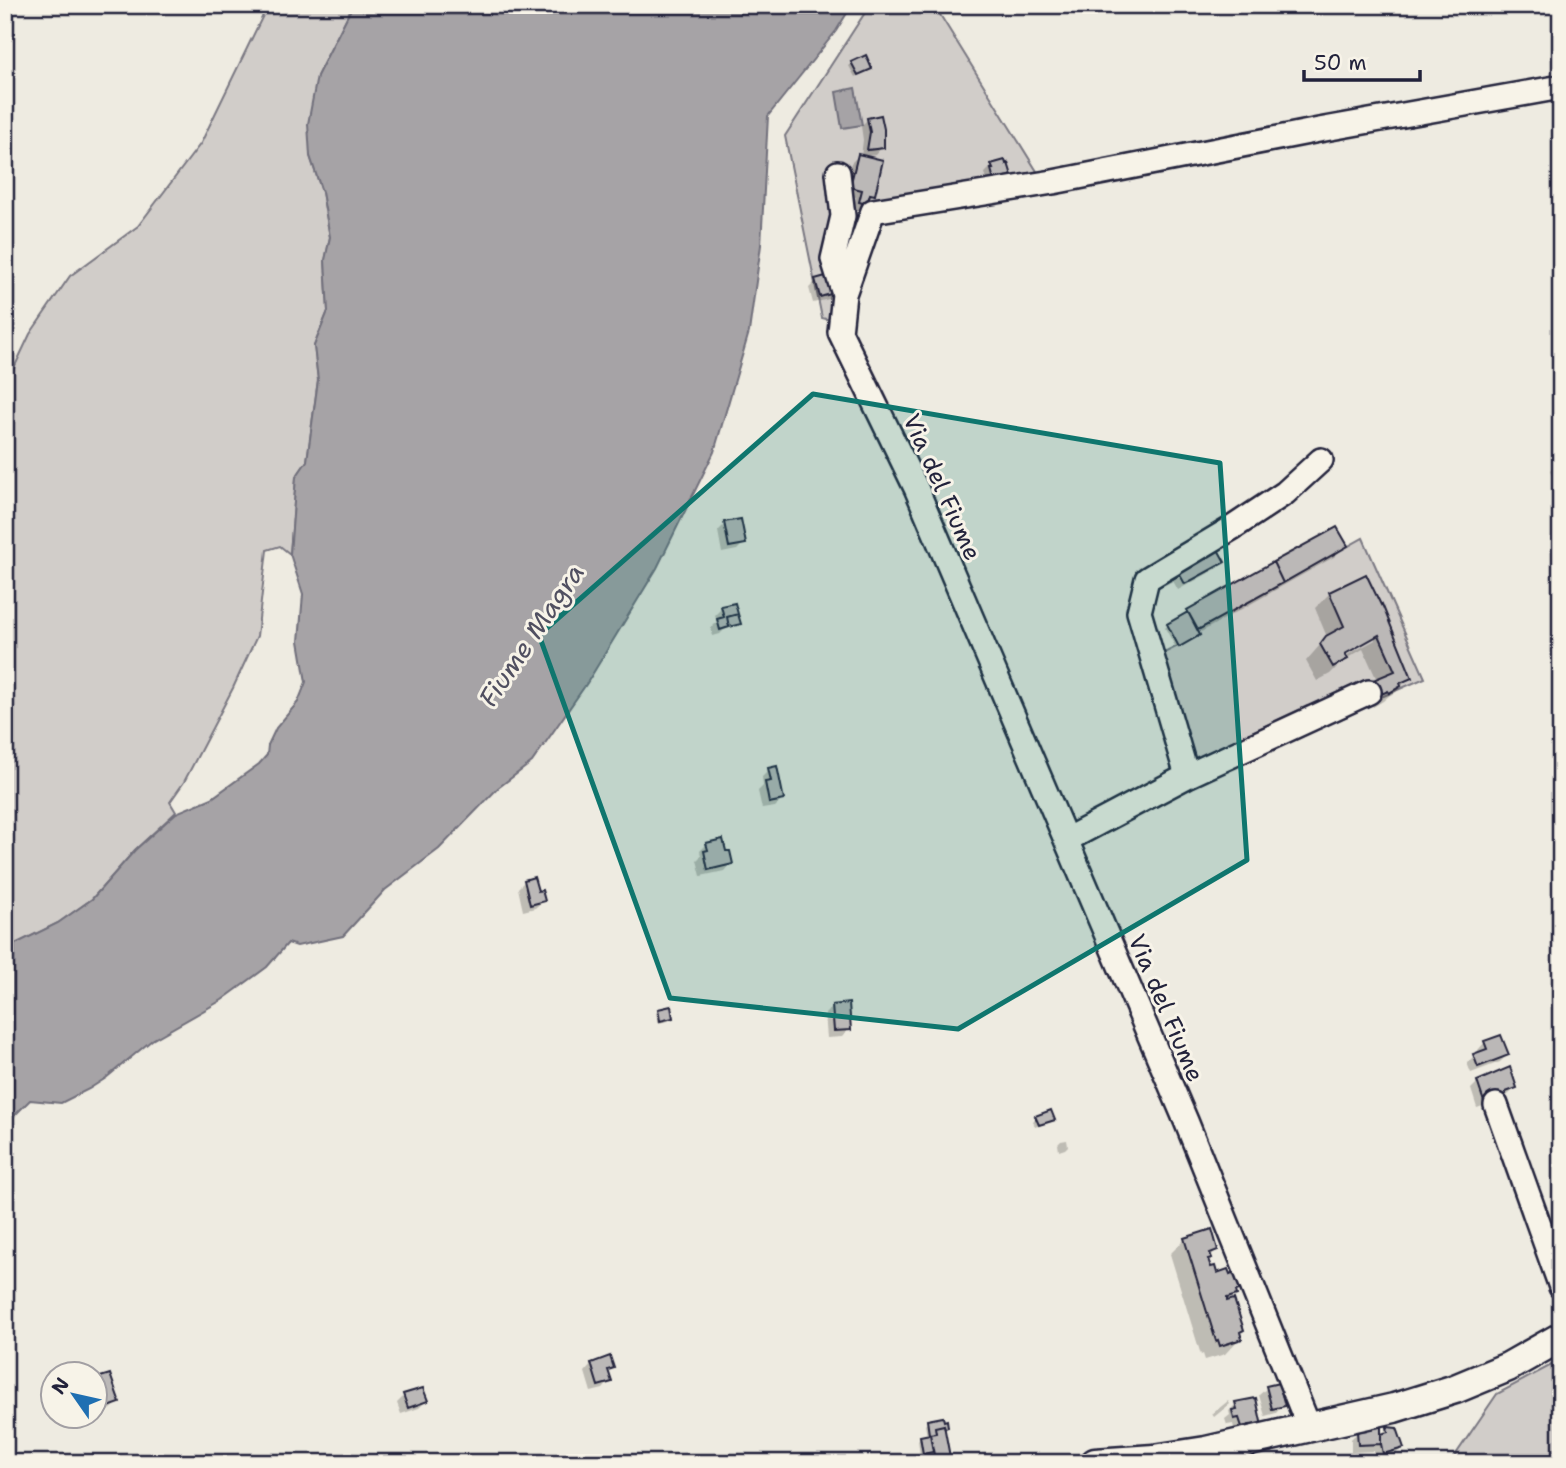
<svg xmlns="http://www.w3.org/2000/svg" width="1566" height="1468" viewBox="0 0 1566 1468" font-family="'Shantell Sans',sans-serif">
  <rect width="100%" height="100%" fill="#eeebe1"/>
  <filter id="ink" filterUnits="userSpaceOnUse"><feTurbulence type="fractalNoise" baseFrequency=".0143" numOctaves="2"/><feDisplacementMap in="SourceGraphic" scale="14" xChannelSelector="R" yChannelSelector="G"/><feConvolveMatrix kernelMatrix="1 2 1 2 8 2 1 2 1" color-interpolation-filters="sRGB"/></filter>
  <g filter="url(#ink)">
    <!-- green -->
    <path fill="#d1cdc9" stroke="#7a7882" stroke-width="2" d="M 268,5 L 348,5 L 352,7 L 317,76 L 310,156 L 322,192 L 330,237 L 325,261 L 328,311 L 314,346 L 318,380 L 307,461 L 296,477 L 290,554 L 280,546 L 267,550 L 257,636 L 233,688 L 184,782 L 170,802 L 176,812 L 135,850 L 92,899 L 58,923 L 5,949 L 5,387 L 30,334 L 70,276 L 138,226 L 201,143 Z
      M 870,5 L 934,5 L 1043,181 L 871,207 L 838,322 L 822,318 L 785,136 Z
      M 1363,538 L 1425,678 L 1315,726 L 1307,706 L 1191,761 L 1160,655 L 1200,635 L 1198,630 Z
      M 1561,1360 L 1561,1463 L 1450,1463 L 1497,1394 Z"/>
    <!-- water -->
    <path fill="#a6a3a6" stroke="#716f7b" stroke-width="2" d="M 353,5 L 852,5 L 836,31 L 768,116 L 761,245 L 749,332 L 714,452 L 657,568 L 587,683 L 532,762 L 498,788 L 439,849 L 385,890 L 343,936 L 297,946 L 288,943 L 267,967 L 222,1000 L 152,1040 L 106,1078 L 89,1089 L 61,1103 L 30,1100 L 5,1125 L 5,949 L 58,923 L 92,899 L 135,850 L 176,813 L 212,798 L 259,764 L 267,755 L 268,745 L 276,728 L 298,702 L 306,682 L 299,641 L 303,594 L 290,554 L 296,477 L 307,461 L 318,380 L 314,346 L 328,311 L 325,260 L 330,237 L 322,192 L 310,156 L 308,124 L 317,76 Z
      M 855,88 L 862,125 L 842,128 L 836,92 Z"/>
    <!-- shadow -->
    <path fill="#0003" fill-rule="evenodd" d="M 852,63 L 870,68 L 855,77 L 849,66 Z
      M 868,119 L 882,147 L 875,155 L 861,156 L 873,194 L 859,210 L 853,209 L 856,197 L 844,194 L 851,163 L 858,156 L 861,157 L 863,140 L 861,126 Z
      M 1004,162 L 989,194 L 984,178 L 986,177 L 985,173 L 992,166 Z
      M 816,281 L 836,292 L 829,299 L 813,303 L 809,288 Z
      M 1561,459 L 1561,499 L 1550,470 Z
      M 725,524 L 744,543 L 737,550 L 722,553 L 718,531 Z
      M 1346,546 L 1334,557 L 1201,632 L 1190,612 L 1187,612 Z
      M 1223,561 L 1216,569 L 1178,590 L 1173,581 L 1163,586 L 1159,580 Z
      M 1365,577 L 1410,677 L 1395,693 L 1390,695 L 1383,701 L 1373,707 L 1372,705 L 1364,709 L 1359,697 L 1377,680 L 1363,649 L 1344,660 L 1330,674 L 1317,681 L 1306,661 L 1327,637 L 1315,608 L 1330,593 ZM 1375,635 L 1375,640 L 1338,660 L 1337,657 Z
      M 722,608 L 739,623 L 736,626 L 724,630 L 720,634 L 713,636 L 711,628 L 717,622 L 715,615 Z
      M 1168,625 L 1195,637 L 1176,648 L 1165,628 Z
      M 769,770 L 782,800 L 775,807 L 762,809 L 758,791 L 763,786 L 762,777 Z
      M 707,844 L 731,863 L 724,871 L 701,876 L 697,860 L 701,856 L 700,851 Z
      M 525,881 L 543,901 L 535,908 L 523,911 L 518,888 Z
      M 833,1006 L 849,1029 L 842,1037 L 827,1038 L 825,1014 Z
      M 659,1010 L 672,1018 L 668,1021 L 658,1023 L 656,1013 Z
      M 1485,1042 L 1507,1055 L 1500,1062 L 1471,1073 L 1467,1063 L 1474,1056 L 1479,1054 L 1478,1050 Z
      M 1478,1082 L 1515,1088 L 1508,1095 L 1500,1098 L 1497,1101 L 1477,1108 L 1471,1089 Z
      M 1036,1118 L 1052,1119 L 1049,1122 L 1035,1127 L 1033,1121 Z
      M 1067,1140 L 1068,1146 L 1065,1149 L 1059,1151 L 1058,1144 L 1061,1141 Z
      M 1185,1239 L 1216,1250 L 1207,1261 L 1216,1275 L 1240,1288 L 1226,1304 L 1240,1338 L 1225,1354 L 1205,1360 L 1203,1354 L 1201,1355 L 1170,1254 Z
      M 592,1364 L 612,1367 L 607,1372 L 610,1381 L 603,1389 L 591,1392 L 585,1372 Z
      M 109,1376 L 118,1403 L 110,1410 L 96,1415 L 96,1413 L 111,1408 L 111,1404 L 95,1410 L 94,1381 Z
      M 1267,1388 L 1283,1405 L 1276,1413 L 1265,1416 L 1259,1395 Z
      M 404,1396 L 426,1401 L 419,1408 L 401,1414 L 397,1403 Z
      M 1228,1401 L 1230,1404 L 1214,1417 L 1212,1414 Z
      M 1236,1404 L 1261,1430 L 1235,1433 L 1233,1424 L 1227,1425 L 1225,1419 L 1230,1415 L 1229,1411 Z
      M 928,1422 L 946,1425 L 943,1428 L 948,1457 L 942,1463 L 927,1463 L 926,1455 L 920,1456 L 918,1440 L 921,1437 L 927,1436 L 925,1425 Z
      M 1369,1425 L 1379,1437 L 1387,1429 L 1402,1447 L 1395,1455 L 1376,1460 L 1374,1451 L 1351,1452 L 1351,1439 L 1358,1432 L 1362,1432 Z
      M 1320,1457 L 1323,1463 L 1308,1463 L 1311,1460 Z"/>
    <!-- building -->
    <path fill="#bbb8b7" stroke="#22223b" stroke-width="2" d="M 866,55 L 872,69 L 858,75 L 851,62 Z
      M 881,115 L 884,129 L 884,148 L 867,150 L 870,132 L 867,118 Z
      M 858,154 L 883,160 L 875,195 L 870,194 L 867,204 L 859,202 L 862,190 L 850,187 Z
      M 1005,160 L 1006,164 L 1008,163 L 1014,182 L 996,188 L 991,169 L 993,169 L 991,164 Z
      M 833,274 L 838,292 L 820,297 L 815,279 Z
      M 741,519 L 746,544 L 729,547 L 724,522 Z
      M 1337,527 L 1348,546 L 1283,583 L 1273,562 Z
      M 1215,544 L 1225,562 L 1185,584 L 1180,575 L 1171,580 L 1166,571 Z
      M 1273,562 L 1283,583 L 1198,630 L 1187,610 Z
      M 1366,574 L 1381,605 L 1382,604 L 1412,678 L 1400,683 L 1401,686 L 1389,693 L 1388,691 L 1379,695 L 1373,680 L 1395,671 L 1379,635 L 1345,654 L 1348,659 L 1333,667 L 1320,644 L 1326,636 L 1344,626 L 1329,592 Z
      M 735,603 L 738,614 L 727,617 L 729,627 L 720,630 L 717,619 L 724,617 L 721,606 Z
      M 1188,612 L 1200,635 L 1179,647 L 1167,624 Z
      M 738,614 L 741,624 L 729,627 L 727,617 Z
      M 777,766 L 784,800 L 769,803 L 765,782 L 771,781 L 768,768 Z
      M 723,839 L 726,851 L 730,851 L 733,864 L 708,870 L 704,851 L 708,850 L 706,843 Z
      M 534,877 L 538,891 L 542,890 L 545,901 L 530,905 L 524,880 Z
      M 849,1003 L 851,1030 L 834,1031 L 832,1005 Z
      M 671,1006 L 673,1018 L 660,1021 L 658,1009 Z
      M 1501,1035 L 1509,1055 L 1478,1067 L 1473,1054 L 1487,1049 L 1484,1041 Z
      M 1510,1067 L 1517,1088 L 1506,1092 L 1506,1094 L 1484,1102 L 1477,1081 Z
      M 1051,1110 L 1055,1120 L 1039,1125 L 1035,1116 Z
      M 1212,1229 L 1218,1250 L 1210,1253 L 1212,1258 L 1208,1259 L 1211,1267 L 1215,1266 L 1217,1273 L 1228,1269 L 1230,1274 L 1236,1271 L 1242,1289 L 1236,1291 L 1237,1295 L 1227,1298 L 1227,1301 L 1234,1299 L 1244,1330 L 1240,1332 L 1242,1339 L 1220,1346 L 1218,1340 L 1216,1341 L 1184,1238 Z
      M 610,1356 L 614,1368 L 608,1370 L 612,1382 L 598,1386 L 591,1363 Z
      M 110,1374 L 120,1403 L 103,1409 L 94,1379 Z
      M 1279,1383 L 1285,1406 L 1272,1409 L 1266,1386 Z
      M 423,1388 L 428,1401 L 408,1408 L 403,1394 Z
      M 1256,1398 L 1263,1431 L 1252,1433 L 1250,1425 L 1242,1427 L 1239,1418 L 1234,1419 L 1232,1410 L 1237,1409 L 1235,1402 Z
      M 943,1417 L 944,1421 L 947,1420 L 948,1427 L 945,1428 L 944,1425 L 935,1427 L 936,1433 L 929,1434 L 927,1420 Z
      M 1368,1423 L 1381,1424 L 1381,1444 L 1358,1445 L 1357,1431 L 1367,1430 Z
      M 944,1425 L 950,1457 L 935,1460 L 930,1434 L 936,1433 L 935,1427 Z
      M 1387,1427 L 1397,1428 L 1404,1448 L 1383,1454 L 1381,1444 L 1381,1434 L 1388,1432 Z
      M 930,1434 L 933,1452 L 923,1454 L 920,1436 Z"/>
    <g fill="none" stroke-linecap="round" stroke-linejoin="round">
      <defs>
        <path id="minor" d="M 838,173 L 843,216 L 833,259 L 844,294
          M 1187,776 L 1369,692
          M 1066,840 L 1187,776 L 1139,612 L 1147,579 L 1232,528 L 1285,493 L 1321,460
          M 1496,1105 L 1561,1287
          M 1309,1427 L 1186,1121 L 916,488 L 840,332 L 844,294 L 873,211 L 1053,182 L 1319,130 L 1561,87"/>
        <path id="major" d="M 1095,1463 L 1154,1459 L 1206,1451 L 1394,1408 L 1455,1389 L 1508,1367 L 1561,1337"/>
      </defs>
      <!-- minor casing -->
      <use href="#minor" stroke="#22223b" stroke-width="28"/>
      <!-- major casing -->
      <use href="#major" stroke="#22223b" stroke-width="33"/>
      <!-- minor -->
      <use href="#minor" stroke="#f7f3e8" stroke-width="23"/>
      <!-- major -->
      <use href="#major" stroke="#f7f3e8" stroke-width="28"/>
    </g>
  </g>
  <!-- marked area -->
  <path fill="#0f766e" fill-opacity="0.2" stroke="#0f766e" stroke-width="5" stroke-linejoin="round" d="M 813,394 L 1220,463 L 1247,860 L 958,1029 L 670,998 L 539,635 Z"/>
  <g text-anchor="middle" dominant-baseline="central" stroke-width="6" stroke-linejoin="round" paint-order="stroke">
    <!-- street labels -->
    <g font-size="24" fill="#22223b" stroke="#f7f3e8">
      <text transform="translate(942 487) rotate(66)">Via del Fiume</text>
      <text transform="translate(1166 1008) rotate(67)">Via del Fiume</text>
    </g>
    <!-- water labels -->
    <g font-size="26" font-style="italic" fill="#504f60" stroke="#f7f3e8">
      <text transform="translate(531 635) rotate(-56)">Fiume Magra</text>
    </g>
  </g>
  <!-- margin -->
  <rect width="1566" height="1468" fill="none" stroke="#f7f3e8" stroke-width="28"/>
  <rect x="14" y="14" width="1538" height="1440" fill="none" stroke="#22223b" stroke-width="2.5" filter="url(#ink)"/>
  <!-- north arrow -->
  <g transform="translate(74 1395) rotate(304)"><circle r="33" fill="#f7f3e8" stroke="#a29fa3" stroke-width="2"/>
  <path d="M0-5L12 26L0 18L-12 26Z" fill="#1f6fb2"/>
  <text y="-10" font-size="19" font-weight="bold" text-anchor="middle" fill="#22223b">N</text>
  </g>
  <!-- scale -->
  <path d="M1304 70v10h116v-10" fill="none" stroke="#22223b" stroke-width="3.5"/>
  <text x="1314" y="70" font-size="21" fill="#22223b" stroke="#f7f3e8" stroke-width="5" paint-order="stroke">50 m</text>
</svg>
